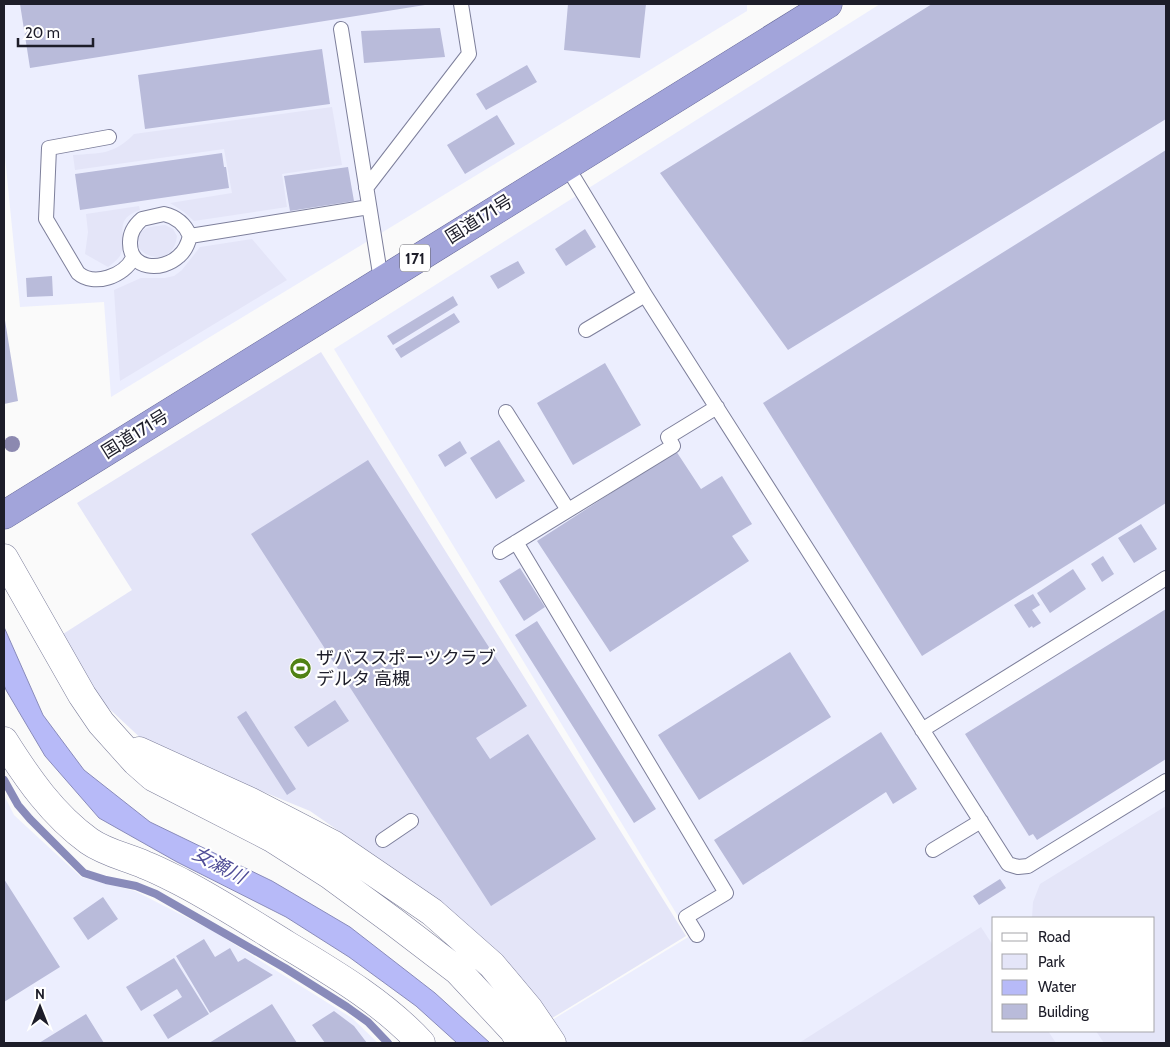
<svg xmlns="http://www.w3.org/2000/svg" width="1170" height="1047" viewBox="0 0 1170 1047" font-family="Cabin,'Noto Sans JP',sans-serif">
  <rect width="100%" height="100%" fill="#fafafa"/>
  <!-- built -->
  <path fill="#eceefe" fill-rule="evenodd" d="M 4,4 L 747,4 L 747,11 L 111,397 L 104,302 L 20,307 L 4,147 Z
    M 880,4 L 1166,4 L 1166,1043 L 566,1043 L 552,1020 L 690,936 L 334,349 ZM 994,918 L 1154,918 L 1154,1031 L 994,1031 Z
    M 4,795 L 14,815 L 81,877 L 135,891 L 213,931 L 352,1018 L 378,1043 L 4,1043 Z"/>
  <!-- green -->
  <path fill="#e4e5f8" d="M 332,107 L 342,165 L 282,174 L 287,207 L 194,221 L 184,212 L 170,203 L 232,193 L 224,149 L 75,170 L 73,155 C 100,153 114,155 134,134 Z
    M 139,206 L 140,210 C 111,220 129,236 120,256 C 117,260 112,264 108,267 L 85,254 L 88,232 L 86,214 Z
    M 165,225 L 173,229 L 177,236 C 172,278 116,247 145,229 C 150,226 159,226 165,225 Z
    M 252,239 L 287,280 L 120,381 L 114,290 L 141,278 L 165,278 L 174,276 L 182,270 L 200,247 Z
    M 321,352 L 686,936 L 549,1020 L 460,919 L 395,870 L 310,811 L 147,744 L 101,701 L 63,634 L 132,590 L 77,503 Z
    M 1166,806 L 1166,1043 L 1104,1043 L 1096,1031 L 1154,1031 L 1154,918 L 1032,918 L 1033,902 L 1040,884 Z
    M 981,927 L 994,947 L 994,1031 L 1048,1031 L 1056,1043 L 799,1043 Z"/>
  <!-- water -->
  <path fill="#b7baf8" stroke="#898bba" d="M 4,627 L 43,715 L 84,770 L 150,822 L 272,881 L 350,927 L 435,993 L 490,1043 L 457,1043 L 416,1006 L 349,957 L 286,917 L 177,862 L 99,818 L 45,756 L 6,690 L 4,685 Z"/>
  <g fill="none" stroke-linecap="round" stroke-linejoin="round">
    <!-- stream -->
    <path stroke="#898bba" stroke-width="8" d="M 4,780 L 18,805 L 30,819 L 84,873 L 106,880 L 136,886 L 156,894 L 285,968 L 347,1007 L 368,1022 L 388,1043"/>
  </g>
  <!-- building -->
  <path fill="#b9bbda" d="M 20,4 L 425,4 L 425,5 L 30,68 Z
    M 568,4 L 646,4 L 640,58 L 564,50 Z
    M 932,4 L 1166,4 L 1166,119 L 788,350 L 660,173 Z
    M 440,28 L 445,57 L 364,63 L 361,31 Z
    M 322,49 L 330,104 L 145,129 L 138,75 Z
    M 527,65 L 537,82 L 486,110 L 476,94 Z
    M 497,115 L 515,144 L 465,174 L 447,145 Z
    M 1166,150 L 1166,503 L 922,656 L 763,403 Z
    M 222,153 L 224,167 L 226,167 L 229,188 L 80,210 L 75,174 Z
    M 348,167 L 354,201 L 290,211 L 284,176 Z
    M 585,229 L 596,247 L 566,266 L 555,249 Z
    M 518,261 L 525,273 L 498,289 L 490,276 Z
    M 52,276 L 53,296 L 27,297 L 26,278 Z
    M 453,296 L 458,305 L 393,345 L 387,336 Z
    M 454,313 L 460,322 L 401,358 L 395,349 Z
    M 4,314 L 18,401 L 4,404 Z
    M 605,363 L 641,425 L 573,465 L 537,403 Z
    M 499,440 L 525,481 L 496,499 L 470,458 Z
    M 460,441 L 467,453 L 445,467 L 438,455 Z
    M 676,451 L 701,489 L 722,476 L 752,524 L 732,536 L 749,561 L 610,652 L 537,541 Z
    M 368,460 L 527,706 L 476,738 L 490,759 L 528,734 L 596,839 L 491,906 L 251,534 Z
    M 1141,524 L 1157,549 L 1134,563 L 1118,538 Z
    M 1103,556 L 1114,574 L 1102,582 L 1091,564 Z
    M 520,568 L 545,607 L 524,621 L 499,581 Z
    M 1073,569 L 1086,589 L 1050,613 L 1037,593 Z
    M 1033,594 L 1040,605 L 1032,610 L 1041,623 L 1033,628 L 1032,626 L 1029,628 L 1014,605 Z
    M 1166,609 L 1166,759 L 1037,840 L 1033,834 L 1029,836 L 965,734 Z
    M 537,621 L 656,809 L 634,823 L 515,635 Z
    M 790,652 L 831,717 L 699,800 L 658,735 Z
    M 335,700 L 349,721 L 308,747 L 294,727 Z
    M 246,711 L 296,789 L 287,795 L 237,717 Z
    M 881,732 L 917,789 L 893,804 L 886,792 L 743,885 L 714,840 Z
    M 4,879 L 60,967 L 4,1002 Z
    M 1000,879 L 1006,888 L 979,905 L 973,896 Z
    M 103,897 L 118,919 L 88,940 L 73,918 Z
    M 204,939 L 215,957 L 230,948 L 238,962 L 245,958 L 273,975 L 210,1013 L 176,956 Z
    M 174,958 L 209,1014 L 168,1039 L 153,1015 L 182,997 L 177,989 L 141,1011 L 126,987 Z
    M 272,1004 L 297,1043 L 209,1043 Z
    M 334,1011 L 354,1026 L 367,1043 L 325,1043 L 312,1025 Z
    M 86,1014 L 104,1043 L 39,1043 Z"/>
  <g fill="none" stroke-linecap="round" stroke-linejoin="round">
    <defs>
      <path id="service" d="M 341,29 L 381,280
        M 109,137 L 49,148 L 46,219 L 78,273 C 94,287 124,276 133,258
        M 566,165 L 645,295 L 1008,864 L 1018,867 L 1028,866 L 1166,781
        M 366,188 L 469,54 L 461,4
        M 164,214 C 177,217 185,224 190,236 C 188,244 185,251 179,256 C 162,272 129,270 130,242 C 130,232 135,225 142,219 Z
        M 190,236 L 369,207
        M 586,330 L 645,295
        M 506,412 L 568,510
        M 516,542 L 726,893 L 686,917 L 697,935
        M 500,552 L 673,446 L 668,437 L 717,407
        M 922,730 L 1166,578
        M 383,840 L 411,821
        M 933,850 L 981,821"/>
      <path id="minor" d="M 4,558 L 82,695 L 101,723 L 136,762 L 153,777 L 272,838 L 330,875 L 394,922 L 458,971 L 513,1030 L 521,1043
        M 4,741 C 28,779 53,815 89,841 C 106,853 127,857 145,865 C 158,870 171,877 183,883 C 219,902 253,924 287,945 C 335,974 383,1002 421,1043
        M 139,751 L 249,801 L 334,845 L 432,912 L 492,965 L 529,1009 L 552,1043"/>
      <path id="trunk" d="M 4,515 L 828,4"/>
    </defs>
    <!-- service casing -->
    <use href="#service" stroke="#7d7f9b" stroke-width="16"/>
    <!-- minor casing -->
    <use href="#minor" stroke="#7d7f9b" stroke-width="29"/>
    <!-- trunk casing -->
    <use href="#trunk" stroke="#646696" stroke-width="29"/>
    <!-- service -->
    <use href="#service" stroke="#fff" stroke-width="14"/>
    <!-- minor -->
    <use href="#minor" stroke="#fff" stroke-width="28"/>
    <!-- trunk -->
    <use href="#trunk" stroke="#a2a4da" stroke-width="28"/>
  </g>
  <!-- trees -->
  <circle fill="#8c89b0" cx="12" cy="444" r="8"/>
  <!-- icons -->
  <defs>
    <symbol id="stadium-disc" viewBox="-11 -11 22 22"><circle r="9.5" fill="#508214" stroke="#fff"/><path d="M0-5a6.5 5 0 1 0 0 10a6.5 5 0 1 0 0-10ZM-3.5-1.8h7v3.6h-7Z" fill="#fff"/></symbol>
  </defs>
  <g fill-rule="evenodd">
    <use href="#stadium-disc" x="288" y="656" width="25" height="25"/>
  </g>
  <g text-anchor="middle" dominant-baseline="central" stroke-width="4.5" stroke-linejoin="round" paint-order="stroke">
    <!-- shield labels -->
    <rect fill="#fff" stroke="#616169" stroke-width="1" x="400" y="244.5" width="30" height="27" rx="4"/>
    <g font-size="16" font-weight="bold" fill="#1d1d29">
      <text x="415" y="258">171</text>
    </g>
    <!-- street labels -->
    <g font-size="18" fill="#1d1d29" stroke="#fff">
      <text transform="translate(479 219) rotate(-32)">国道171号</text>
      <text transform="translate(135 434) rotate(-32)">国道171号</text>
    </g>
    <!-- poi labels -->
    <g font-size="18" fill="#1d1d29" stroke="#fff" text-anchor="start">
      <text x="316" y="658">ザバススポーツクラブ<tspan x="316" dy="21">デルタ 高槻</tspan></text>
    </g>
    <!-- water labels -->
    <g font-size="19" font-style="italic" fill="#4f4d97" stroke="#fff">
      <text transform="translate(219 865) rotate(28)">女瀬川</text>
    </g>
  </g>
  <!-- border -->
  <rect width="1170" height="1047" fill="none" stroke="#1d1d29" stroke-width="10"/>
  <!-- legend -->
  <rect x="992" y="917" width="162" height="115" fill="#ffffff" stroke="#a5a5a9"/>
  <rect x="1002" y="933" width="25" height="8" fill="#ffffff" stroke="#a5a5a9"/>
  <text x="1038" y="942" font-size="15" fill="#1d1d29">Road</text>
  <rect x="1002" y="954" width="25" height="15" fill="#e4e5f8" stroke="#a5a5a9"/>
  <text x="1038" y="967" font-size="15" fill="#1d1d29">Park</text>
  <rect x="1002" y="980" width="25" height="15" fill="#b7baf8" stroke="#a5a5a9"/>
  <text x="1038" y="992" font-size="15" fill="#1d1d29">Water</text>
  <rect x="1002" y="1004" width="25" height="15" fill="#b9bbda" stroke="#a5a5a9"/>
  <text x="1038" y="1017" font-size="15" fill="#1d1d29">Building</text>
  <!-- north arrow -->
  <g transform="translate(40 1007)" stroke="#ffffff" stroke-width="4" paint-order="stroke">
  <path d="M0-4L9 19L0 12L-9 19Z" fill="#1d1d29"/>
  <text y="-8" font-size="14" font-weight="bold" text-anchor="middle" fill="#1d1d29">N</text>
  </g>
  <!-- scale -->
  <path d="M18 38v8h75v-8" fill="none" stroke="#1d1d29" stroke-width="2.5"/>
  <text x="25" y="38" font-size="15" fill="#1d1d29" stroke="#ffffff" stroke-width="4" paint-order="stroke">20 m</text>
</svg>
